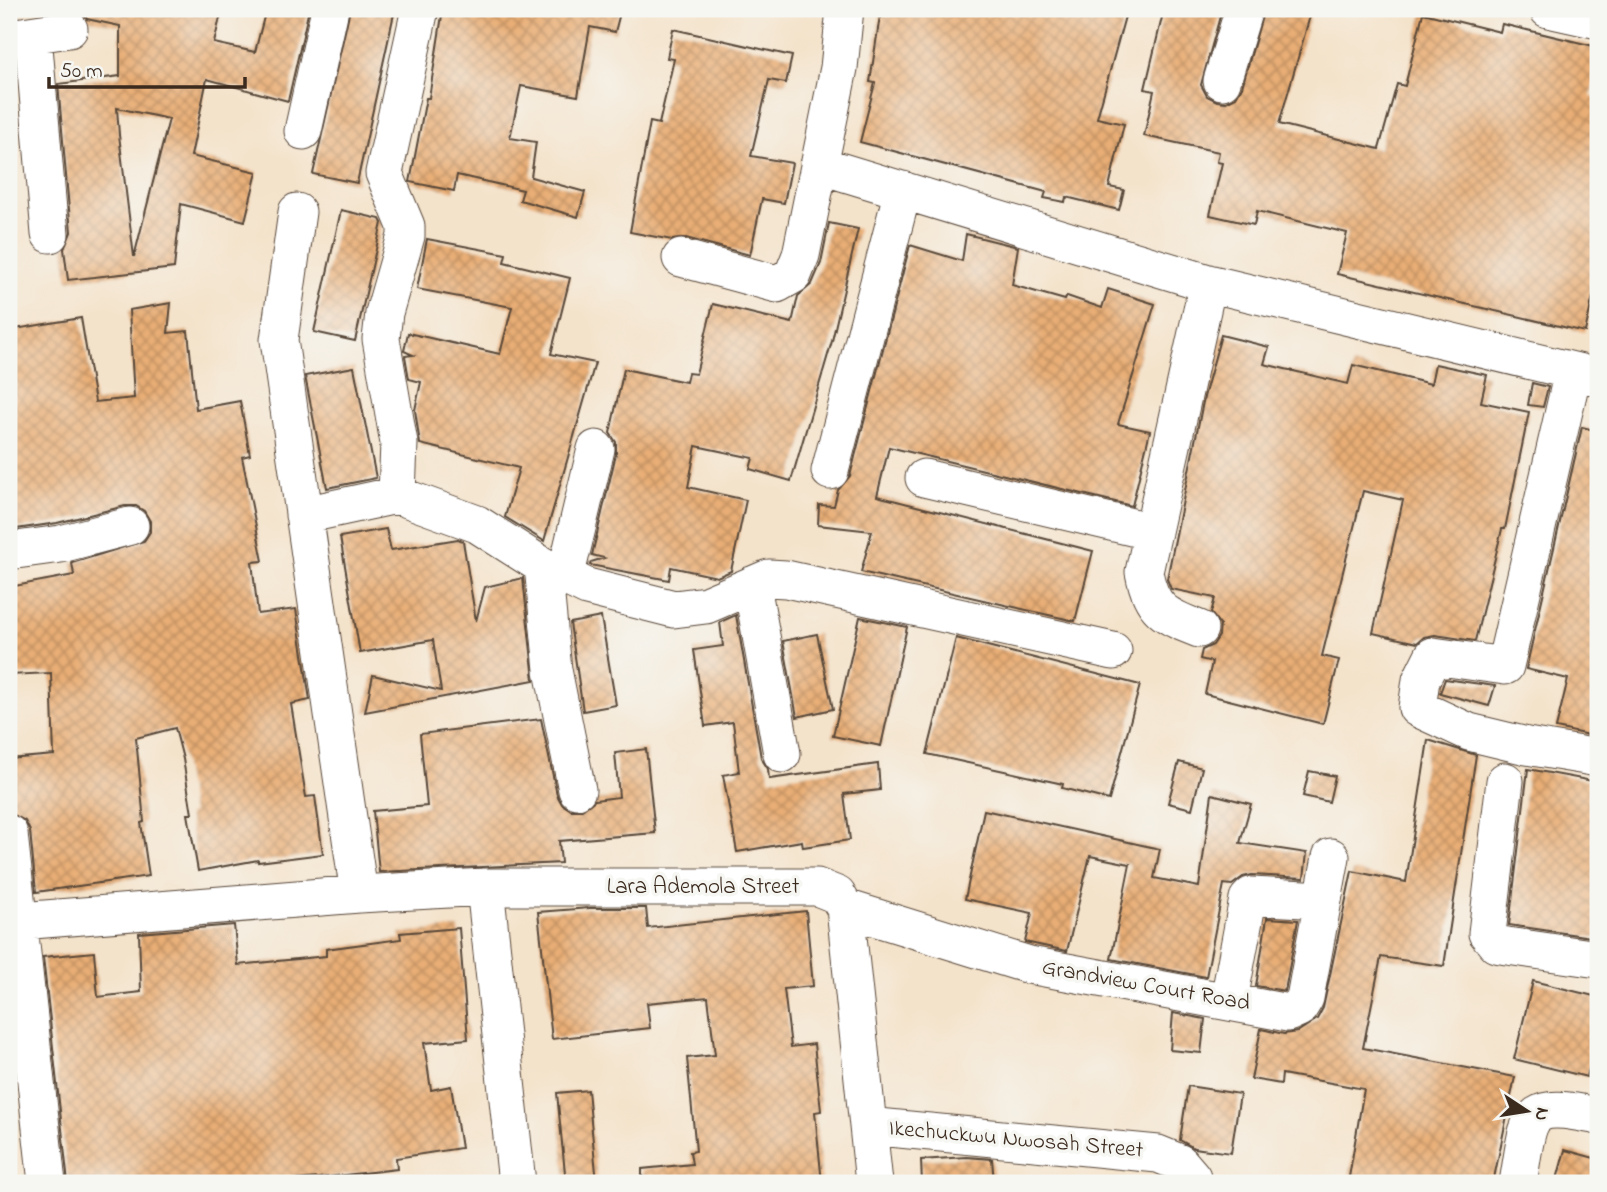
<svg xmlns="http://www.w3.org/2000/svg" width="1607" height="1192" viewBox="0 0 1607 1192" font-family="'Indie Flower',sans-serif">
  <defs>
    <pattern id="building-cross-hatch" width="8" height="8" patternUnits="userSpaceOnUse" patternTransform="scale(1.75)"><rect width="8" height="8" fill="#e9ae76"/><path d="M0 0l8 8M0 8l8-8" fill="none" stroke="#be8e60"/></pattern>
  </defs>
  <rect width="100%" height="100%" fill="#f6f6f2"/>
  <filter id="ink" filterUnits="userSpaceOnUse"><feTurbulence type="fractalNoise" baseFrequency=".0143" numOctaves="2"/><feDisplacementMap in="SourceGraphic" scale="14" xChannelSelector="R" yChannelSelector="G"/><feConvolveMatrix kernelMatrix="1 2 1 2 8 2 1 2 1" color-interpolation-filters="sRGB"/></filter>
  <filter id="wash" filterUnits="userSpaceOnUse"><feTurbulence type="fractalNoise" baseFrequency=".00686" numOctaves="4" result="noise"/><feDisplacementMap in="SourceGraphic" scale="28" xChannelSelector="R" yChannelSelector="G"/><feGaussianBlur stdDeviation="1.57" result="paint"/><feColorMatrix in="noise" values="0 0 0 0 0 0 0 0 0 0 0 0 0 0 0 0 0 1.4 0 .05"/><feComposite in="paint" operator="in"/></filter>
  <g filter="url(#wash)">
    <rect width="100%" height="100%" fill="#f4e3cb"/>
    <g id="blocks">
      <!-- building -->
      <path fill="url(#building-cross-hatch)" fill-rule="evenodd" d="M 81,9 L 222,9 L 214,43 L 255,52 L 266,9 L 309,9 L 288,101 L 207,79 L 191,156 L 257,172 L 245,221 L 181,204 L 174,268 L 68,280 L 64,249 L 71,232 L 58,84 L 120,76 L 120,26 L 87,19 ZM 117,108 L 169,119 L 134,257 L 119,135 Z
        M 350,9 L 395,9 L 357,183 L 313,174 Z
        M 443,9 L 621,9 L 615,32 L 590,27 L 578,96 L 521,86 L 510,138 L 536,142 L 531,177 L 585,192 L 578,217 L 520,200 L 523,190 L 457,175 L 454,191 L 410,182 L 426,98 L 429,98 Z
        M 881,9 L 1127,9 L 1097,118 L 1124,124 L 1109,187 L 1124,190 L 1119,210 L 1066,197 L 1065,202 L 1044,198 L 1046,192 L 860,142 L 875,83 L 870,82 Z
        M 1164,9 L 1222,9 L 1201,85 L 1207,96 L 1217,101 L 1226,102 L 1236,97 L 1242,87 L 1264,9 L 1312,9 L 1279,124 L 1379,149 L 1397,84 L 1405,86 L 1423,13 L 1500,32 L 1502,24 L 1598,47 L 1591,97 L 1598,98 L 1598,274 L 1585,332 L 1337,274 L 1347,233 L 1257,211 L 1254,225 L 1210,215 L 1222,163 L 1217,162 L 1219,152 L 1144,136 L 1154,91 L 1145,89 Z
        M 673,29 L 792,56 L 786,83 L 769,80 L 751,156 L 792,163 L 784,203 L 762,199 L 750,255 L 686,238 L 672,240 L 630,232 L 650,122 L 659,124 L 674,59 L 667,58 Z
        M 341,210 L 380,219 L 382,223 L 355,341 L 314,332 Z
        M 829,223 L 858,229 L 832,341 L 791,481 L 750,469 L 753,458 L 696,446 L 688,487 L 746,500 L 731,571 L 717,577 L 671,567 L 669,580 L 590,565 L 591,562 L 604,558 L 592,555 L 616,454 L 616,442 L 610,433 L 624,369 L 686,382 L 688,373 L 696,374 L 713,304 L 792,323 L 798,296 L 812,284 L 821,263 Z
        M 966,234 L 1018,247 L 1012,285 L 1065,300 L 1067,296 L 1102,308 L 1108,289 L 1155,304 L 1118,424 L 1150,431 L 1132,506 L 889,447 L 877,496 L 1093,551 L 1075,621 L 861,572 L 872,531 L 818,525 L 819,505 L 834,506 L 838,490 L 850,476 L 910,245 L 962,261 Z
        M 427,239 L 506,254 L 504,262 L 570,278 L 551,354 L 595,363 L 544,541 L 505,517 L 519,468 L 420,444 L 415,410 L 421,382 L 409,379 L 405,356 L 413,355 L 404,351 L 408,333 L 500,354 L 512,307 L 417,289 Z
        M 171,303 L 168,333 L 188,331 L 196,409 L 240,401 L 250,455 L 242,457 L 263,561 L 252,562 L 258,614 L 296,609 L 310,700 L 291,704 L 306,797 L 315,796 L 323,854 L 258,862 L 258,860 L 198,871 L 188,814 L 192,814 L 183,759 L 175,728 L 136,738 L 144,822 L 141,823 L 149,876 L 36,892 L 30,831 L 25,821 L 12,814 L 9,759 L 54,755 L 51,673 L 9,675 L 9,632 L 13,632 L 9,587 L 74,575 L 72,563 L 144,541 L 150,532 L 150,521 L 144,511 L 136,506 L 125,506 L 57,523 L 9,530 L 9,330 L 81,318 L 95,402 L 134,398 L 129,310 Z
        M 1221,335 L 1269,347 L 1264,364 L 1348,384 L 1353,365 L 1431,384 L 1435,364 L 1487,375 L 1481,402 L 1529,412 L 1505,529 L 1502,529 L 1475,641 L 1435,635 L 1424,637 L 1417,643 L 1373,633 L 1403,500 L 1363,491 L 1322,656 L 1339,660 L 1323,724 L 1205,694 L 1212,662 L 1200,659 L 1202,650 L 1213,645 L 1219,636 L 1220,625 L 1211,613 L 1215,598 L 1171,589 L 1167,579 L 1204,397 Z
        M 354,367 L 376,478 L 327,488 L 305,376 Z
        M 1532,383 L 1548,387 L 1543,407 L 1528,405 Z
        M 1582,427 L 1598,431 L 1598,737 L 1556,728 L 1568,679 L 1526,669 Z
        M 386,529 L 391,550 L 458,539 L 463,541 L 476,621 L 485,587 L 523,578 L 534,680 L 365,712 L 373,675 L 441,691 L 433,640 L 360,653 L 340,537 Z
        M 736,615 L 761,758 L 768,769 L 769,779 L 878,764 L 880,790 L 844,794 L 850,840 L 803,847 L 802,841 L 737,852 L 723,775 L 739,772 L 733,722 L 705,726 L 694,650 L 723,646 L 720,622 Z
        M 601,617 L 616,705 L 583,711 L 570,623 Z
        M 860,617 L 907,627 L 881,746 L 833,736 Z
        M 817,634 L 833,709 L 797,717 L 783,641 Z
        M 956,638 L 1140,685 L 1109,800 L 1062,788 L 1063,784 L 927,754 Z
        M 1445,679 L 1495,686 L 1489,706 L 1440,693 Z
        M 541,719 L 557,795 L 562,804 L 571,810 L 582,810 L 595,800 L 619,797 L 615,753 L 646,749 L 655,833 L 559,841 L 561,863 L 379,872 L 373,811 L 427,806 L 420,734 Z
        M 1428,740 L 1476,755 L 1444,966 L 1381,957 L 1363,1048 L 1515,1077 L 1493,1183 L 1348,1183 L 1364,1089 L 1282,1074 L 1281,1084 L 1251,1079 L 1261,1029 L 1284,1034 L 1297,1032 L 1317,1019 L 1323,1008 L 1352,871 L 1406,882 Z
        M 1179,762 L 1202,768 L 1192,809 L 1168,803 Z
        M 1528,769 L 1598,782 L 1598,938 L 1509,925 Z
        M 1309,771 L 1335,776 L 1329,802 L 1303,796 Z
        M 1212,794 L 1251,804 L 1240,843 L 1307,853 L 1304,878 L 1252,875 L 1243,877 L 1232,885 L 1224,884 L 1206,977 L 1111,959 L 1130,864 L 1090,856 L 1067,951 L 1025,942 L 1032,913 L 965,899 L 984,810 L 1160,849 L 1154,878 L 1199,887 Z
        M 590,908 L 646,908 L 648,928 L 806,911 L 813,986 L 784,989 L 791,1047 L 814,1044 L 821,1111 L 815,1112 L 822,1183 L 642,1183 L 642,1169 L 692,1164 L 690,1152 L 696,1151 L 687,1058 L 715,1055 L 708,997 L 647,1003 L 650,1028 L 552,1039 L 538,912 Z
        M 1267,918 L 1298,920 L 1285,991 L 1256,986 Z
        M 234,925 L 238,965 L 326,956 L 326,949 L 401,939 L 400,933 L 459,928 L 468,1039 L 424,1043 L 431,1090 L 451,1086 L 461,1148 L 396,1158 L 397,1169 L 319,1178 L 259,1183 L 68,1183 L 43,957 L 94,952 L 98,997 L 141,992 L 139,933 Z
        M 1533,981 L 1598,997 L 1598,1031 L 1587,1077 L 1514,1059 Z
        M 1173,1013 L 1205,1019 L 1201,1053 L 1170,1050 Z
        M 1188,1086 L 1240,1094 L 1231,1153 L 1194,1148 L 1180,1140 Z
        M 588,1090 L 597,1183 L 566,1183 L 557,1093 Z
        M 1565,1150 L 1598,1159 L 1598,1183 L 1556,1183 Z
        M 966,1157 L 992,1159 L 994,1183 L 922,1183 L 921,1160 Z"/>
    </g>
  </g>
  <g filter="url(#ink)">
    <use href="#blocks" fill-opacity="0" stroke="#574638" stroke-width="2"/>
    <g fill="none" stroke-linecap="round" stroke-linejoin="round">
      <defs>
        <path id="minor" d="M 1548,9 L 1598,20
          M 33,35 L 50,234
          M 9,38 L 69,29
          M 1222,81 L 1244,9
          M 303,131 L 330,9
          M 819,165 L 1208,283 L 1598,377
          M 297,212 L 279,340 L 359,894
          M 681,258 L 777,284 L 793,275 L 801,255 L 839,68 L 845,9
          M 1573,372 L 1505,666 L 1433,656 L 1421,680 L 1417,708 L 1469,732 L 1527,746 L 1598,758
          M 830,471 L 903,190
          M 924,478 L 1153,532
          M 397,495 L 399,443 L 381,339 L 384,313 L 406,236 L 406,226 L 384,173 L 420,9
          M 304,515 L 397,495 L 477,524 L 543,566 L 587,587 L 674,609 L 706,605 L 769,578 L 786,579 L 1113,651
          M 9,551 L 61,544 L 130,526
          M 543,566 L 553,670 L 577,790
          M 565,578 L 596,449
          M 752,585 L 782,754
          M 1199,629 C 1165,616 1151,610 1144,572 L 1208,283
          M 1505,781 L 1487,933 L 1496,944 L 1507,946 L 1598,959
          M 9,834 L 47,1183
          M 485,887 L 517,1183
          M 845,908 L 1029,965 L 1288,1013 L 1299,1008 L 1305,998 L 1331,857
          M 20,921 L 359,894 L 485,887 L 817,887 L 837,895 L 845,908 L 874,1183
          M 1229,1000 L 1248,899 L 1251,896 L 1323,900
          M 868,1126 L 1158,1154 L 1180,1163 L 1192,1177 L 1192,1183
          M 1518,1183 C 1530,1115 1522,1100 1598,1116"/>
      </defs>
      <!-- minor casing -->
      <use href="#minor" stroke="#574638" stroke-width="39"/>
      <!-- minor -->
      <use href="#minor" stroke="#fff" stroke-width="37"/>
    </g>
  </g>
  <g text-anchor="middle" dominant-baseline="central" stroke-width="7" stroke-linejoin="round" paint-order="stroke">
    <!-- street labels -->
    <g font-size="23" fill="#3b2a1e" stroke="#f6f6f2">
      <text x="703" y="887">Lara Ademola Street</text>
      <text transform="translate(1146 986) rotate(10)">Grandview Court Road</text>
      <text transform="translate(1016 1140) rotate(5)">Ikechuckwu Nwosah Street</text>
    </g>
  </g>
  <!-- margin -->
  <rect width="1607" height="1192" fill="none" stroke="#f6f6f2" stroke-width="35"/>
  <!-- north arrow -->
  <g transform="translate(1527 1111) rotate(102)" stroke="#f6f6f2" stroke-width="5" paint-order="stroke">
  <path d="M0-5L12 26L0 18L-12 26Z" fill="#3b2a1e"/>
  <text y="-10" font-size="19" font-weight="bold" text-anchor="middle" fill="#3b2a1e">N</text>
  </g>
  <!-- scale -->
  <path d="M49 77v10h196v-10" fill="none" stroke="#3b2a1e" stroke-width="3.5"/>
  <text x="60" y="77" font-size="21" fill="#3b2a1e" stroke="#f6f6f2" stroke-width="5" paint-order="stroke">50 m</text>
</svg>
